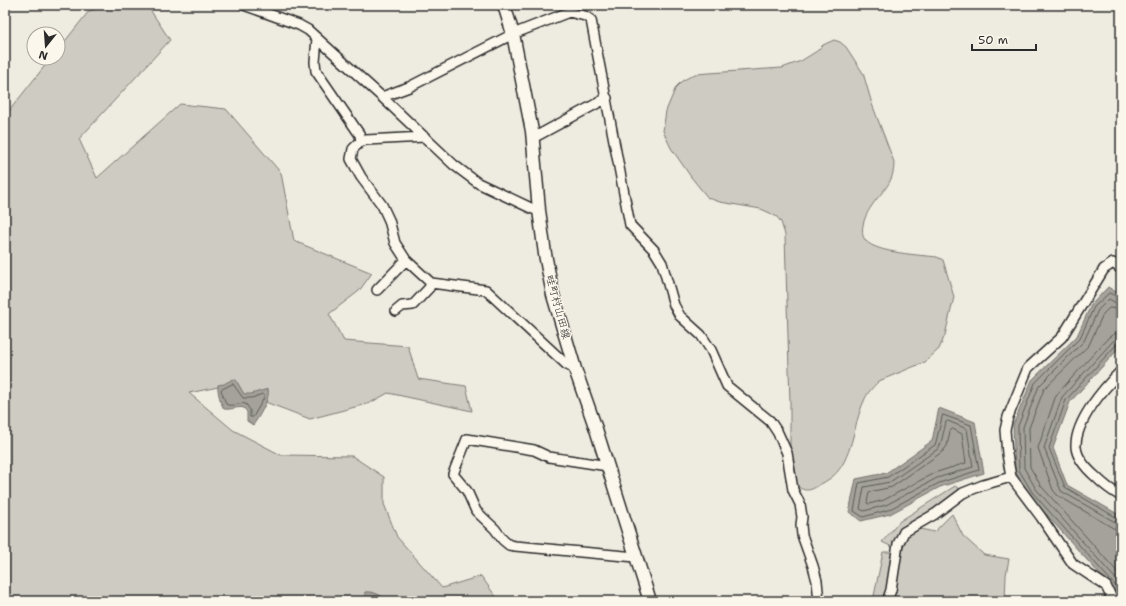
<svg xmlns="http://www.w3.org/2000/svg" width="1126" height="606" viewBox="0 0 1126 606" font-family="'Shantell Sans','Klee One',sans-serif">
  <rect width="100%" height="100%" fill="#eeebe0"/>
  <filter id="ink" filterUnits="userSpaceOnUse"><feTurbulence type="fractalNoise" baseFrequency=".025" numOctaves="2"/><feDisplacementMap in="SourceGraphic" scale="8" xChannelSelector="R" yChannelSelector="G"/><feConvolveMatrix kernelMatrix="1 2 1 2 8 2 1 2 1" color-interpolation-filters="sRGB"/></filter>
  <g filter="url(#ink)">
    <!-- green -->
    <path fill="#cecbc2" stroke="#7c7b76" d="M 110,5 L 147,5 L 170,40 L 79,139 L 97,178 L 180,104 L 226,109 L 281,173 L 294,241 L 372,273 L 359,291 L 329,314 L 344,341 L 408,346 L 418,379 L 466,386 L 472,411 L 388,393 L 370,403 L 310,419 L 223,386 L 189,393 L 233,430 L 281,455 L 352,456 L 384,477 L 384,504 L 397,537 L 442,588 L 481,576 L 499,601 L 370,601 L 368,599 L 360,601 L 5,601 L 5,116 L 51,58 L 58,58 L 58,50 L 89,11 Z
      M 834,40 L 840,42 L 846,47 L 863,73 L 872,104 L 894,162 C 894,185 882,190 871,207 C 865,215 858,233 866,241 C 877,253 920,255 937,257 L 943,260 L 954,297 L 945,335 L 939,349 L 925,362 L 879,381 C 873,387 867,393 864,401 C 853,424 853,460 832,477 C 828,480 823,483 819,485 C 808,493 802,491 792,482 L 790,462 L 790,403 L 785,235 L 781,222 L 777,217 L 770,213 L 761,209 L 720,202 L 708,198 L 691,177 L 671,148 L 663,131 L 666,111 L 676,87 L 682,81 L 695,74 L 782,68 L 801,61 L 817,51 L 823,45 Z
      M 955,486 L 965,493 L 916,528 L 934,532 L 952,514 L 963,536 L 984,555 L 1009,559 L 1006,575 L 1005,601 L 873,601 L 883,552 L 903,552 L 882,542 L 900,521 Z"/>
    <!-- water -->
    <path fill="#a4a29a" stroke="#74726e" d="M 1108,287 L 1121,295 L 1121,346 L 1070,402 L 1053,448 L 1067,485 L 1121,516 L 1121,601 L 1119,596 L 1029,495 L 1015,471 L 1013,425 L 1032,380 L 1077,336 L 1091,305 Z
      M 233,379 L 236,380 L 244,394 L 251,394 L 268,389 C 271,397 258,419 253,425 L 247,421 L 247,412 L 244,408 C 239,406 232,410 224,409 C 221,404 217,391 218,385 L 224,384 Z
      M 939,408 L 975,422 L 984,473 L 940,487 L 890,514 L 861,521 L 849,512 L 856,479 L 886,473 L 932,441 Z
      M 365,592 C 374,591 382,596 389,601 L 365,601 L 364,597 Z"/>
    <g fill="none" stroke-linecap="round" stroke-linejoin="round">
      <!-- shore -->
      <path stroke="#5b5b57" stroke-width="1" d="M 1121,298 L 1109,293 L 1094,307 L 1080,338 L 1035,383 L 1018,426 L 1019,470 L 1032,492 L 1121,592
        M 1121,303 L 1116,303 L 1109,299 L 1098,310 L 1084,341 L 1039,386 L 1023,427 L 1024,468 L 1036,489 L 1121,585
        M 1121,309 L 1109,308 L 1103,314 L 1089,345 L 1044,389 L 1029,428 L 1030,467 L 1041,486 L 1121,576
        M 1121,332 L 1114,334 L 1109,337 L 1059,392 L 1055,398 L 1038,448 L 1053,490 L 1057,495 L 1113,528 L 1121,530
        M 1121,338 L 1113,341 L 1062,397 L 1044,448 L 1061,491 L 1115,522 L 1121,524
        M 1121,343 L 1116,345 L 1066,400 L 1049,448 L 1065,487 L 1117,518 L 1121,519
        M 233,384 L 243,398 L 252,398 L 262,394 L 264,395 L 264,398 L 253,417 L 250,417 L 250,410 L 246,404 C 239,402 232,408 226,404 L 221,390 Z
        M 943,415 L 971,425 L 979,470 L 939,483 L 888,510 L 863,517 L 854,511 L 859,483 L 888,477 L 935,445 L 936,442 Z
        M 948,421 L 967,429 L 973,467 L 937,478 L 886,505 L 864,511 L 860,509 L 864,487 L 890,482 L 938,449 L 941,443 L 946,422 Z
        M 953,429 L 962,434 L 966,463 L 934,473 L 884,500 L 869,504 L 867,503 L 869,492 L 892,487 L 942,452 L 947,446 L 950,431 Z"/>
      <defs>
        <path id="street" d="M 244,5 L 299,25 L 308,30 L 382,97 L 454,165 L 478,183 L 533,209 L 539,210
          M 317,38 L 315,62 L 316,71 L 360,135 L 361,141 L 353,149 L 351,159 L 361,177 L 382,205 L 389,220 L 395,243 L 406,260 L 431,283 L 486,290 L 567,365 L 575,369
          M 382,97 L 409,87 L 513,34 L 569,12 L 585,16 L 591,20 L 630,225 L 654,250 L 662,263 L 674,305 L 680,316 L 701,335 L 711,350 L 727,386 L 770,421 L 778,433 L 787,453 L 793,490 L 800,504 L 802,517 L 801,525 L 802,535 L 813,566 L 817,581 L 819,601
          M 533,138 L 607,98
          M 361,141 L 366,140 L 425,137
          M 377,290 L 406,260
          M 396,311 L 402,306 L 413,305 L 429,288 L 431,283
          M 1121,371 C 1104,388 1075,421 1076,447 C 1077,459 1088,470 1096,477 C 1104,485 1112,491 1121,496
          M 608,466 L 549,457 L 534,450 L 467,439 L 453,474 L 467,491 L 476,511 L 495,529 L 503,540 L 509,545 L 515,546 L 636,557
          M 887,601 L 891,590 L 898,544 L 904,532 L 935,514 L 963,493 L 983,485 L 1011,477
          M 1113,601 L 1106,586 L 1073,564 L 1041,517 L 1011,477 L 1007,454 L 1005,430 L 1008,417 L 1028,368 L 1062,337 L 1104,269 L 1113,263 L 1121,269"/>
        <path id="secondary" d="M 504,5 L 513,34 L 532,131 L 539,210 L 545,254 L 553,295 L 575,369 L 596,429 L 650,601"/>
      </defs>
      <!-- street casing -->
      <use href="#street" stroke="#2b2b2b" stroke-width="12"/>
      <!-- secondary casing -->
      <use href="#secondary" stroke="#2b2b2b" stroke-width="15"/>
      <!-- street -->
      <use href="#street" stroke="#fbf7ec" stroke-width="9"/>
      <!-- secondary -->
      <use href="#secondary" stroke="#fbf7ec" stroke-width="12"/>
    </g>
  </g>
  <g text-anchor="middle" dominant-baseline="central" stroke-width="3" stroke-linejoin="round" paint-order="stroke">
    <!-- street labels -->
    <g font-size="11" fill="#2b2b2b" stroke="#fbf7ec">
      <text transform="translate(558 307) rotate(75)">畦町村山田線</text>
    </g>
  </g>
  <!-- margin -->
  <rect width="1126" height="606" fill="none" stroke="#fbf7ec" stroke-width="20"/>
  <rect x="10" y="10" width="1106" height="586" fill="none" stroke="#2b2b2b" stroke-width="1.5" filter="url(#ink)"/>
  <!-- north arrow -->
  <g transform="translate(46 46) rotate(197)"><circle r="19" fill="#fbf7ec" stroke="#a8a59f"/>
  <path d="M0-3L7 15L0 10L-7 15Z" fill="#2b2b2b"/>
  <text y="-6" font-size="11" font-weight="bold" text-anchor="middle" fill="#2b2b2b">N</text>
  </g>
  <!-- scale -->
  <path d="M972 44v6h64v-6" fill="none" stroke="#2b2b2b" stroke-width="2"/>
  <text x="978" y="44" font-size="12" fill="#2b2b2b" stroke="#fbf7ec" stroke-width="3" paint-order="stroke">50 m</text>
</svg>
